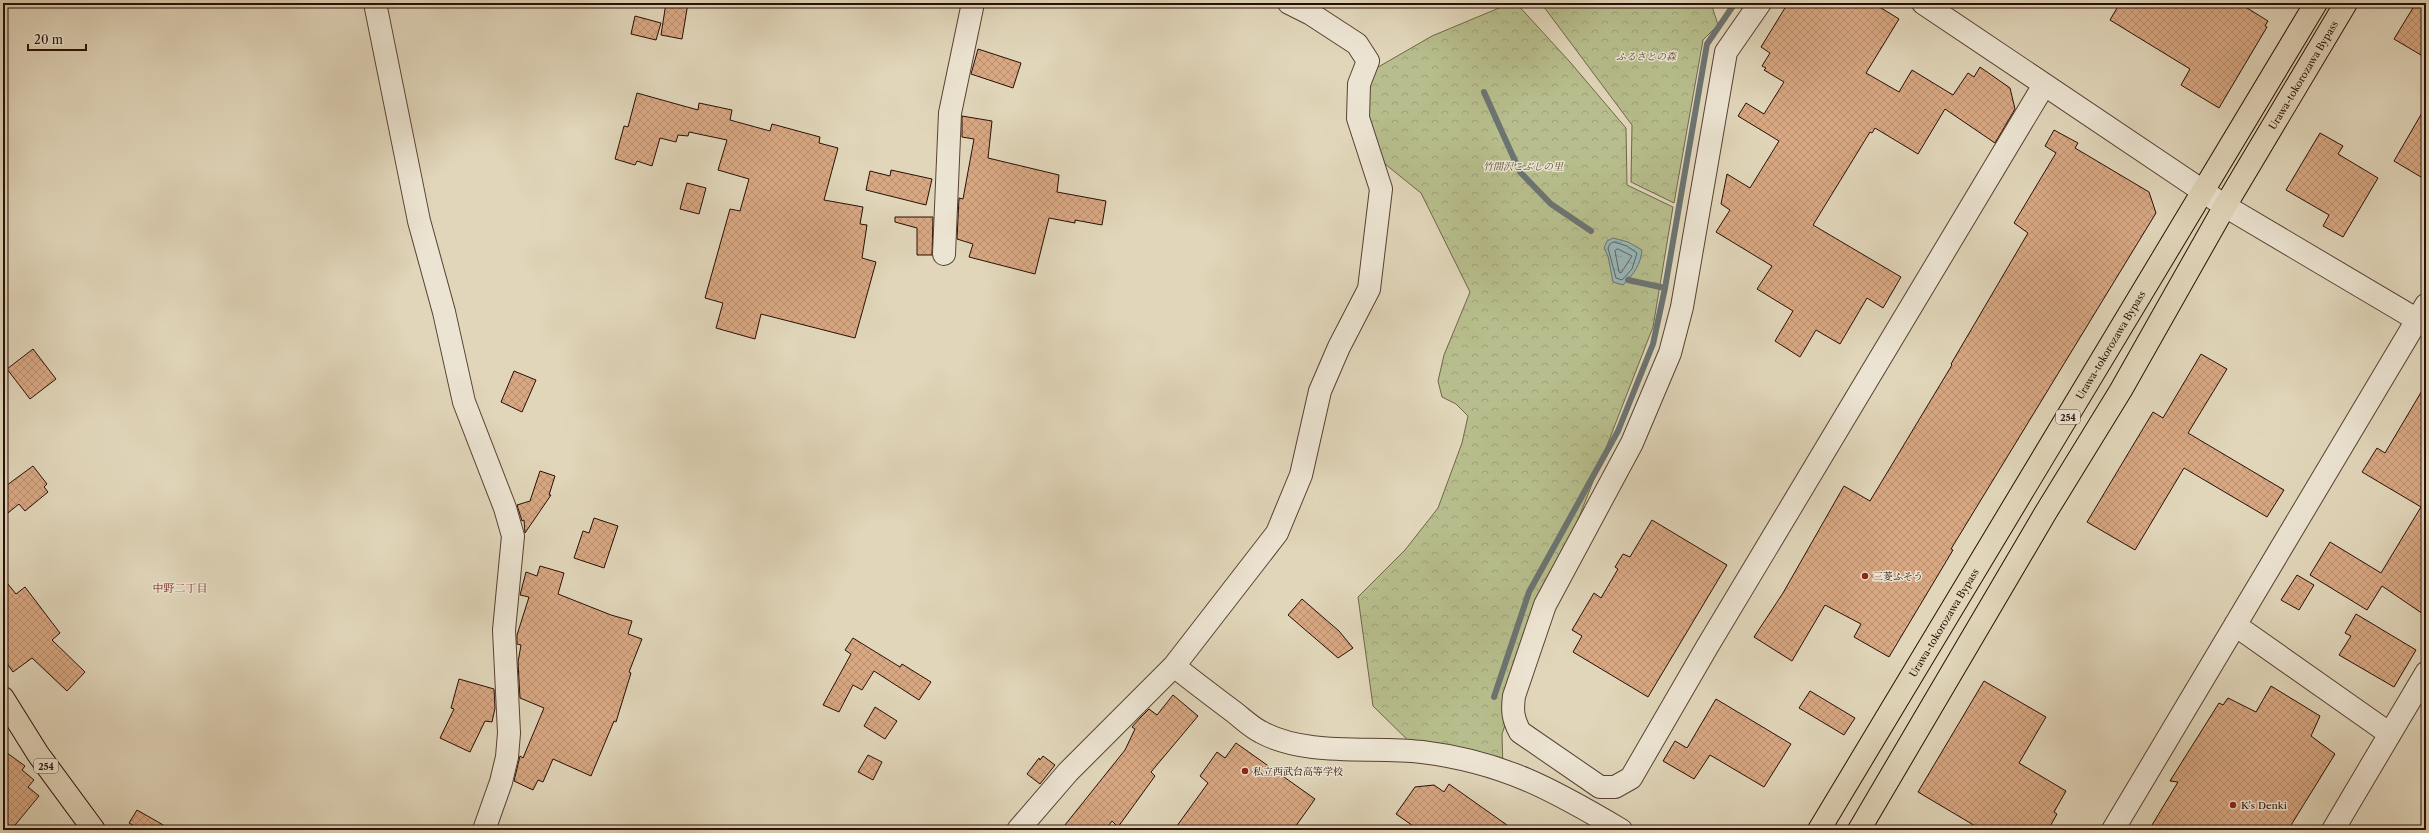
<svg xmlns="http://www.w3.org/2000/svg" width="2429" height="833" viewBox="0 0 2429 833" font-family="'Libre Caslon Text','Noto Serif JP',serif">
  <defs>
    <pattern id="forest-crowns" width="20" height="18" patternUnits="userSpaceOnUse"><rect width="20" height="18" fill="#b7bd8c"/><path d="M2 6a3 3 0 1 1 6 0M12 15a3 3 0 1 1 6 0" fill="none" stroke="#9da177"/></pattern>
    <pattern id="water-ripples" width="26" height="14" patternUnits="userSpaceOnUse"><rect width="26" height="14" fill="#98b7b9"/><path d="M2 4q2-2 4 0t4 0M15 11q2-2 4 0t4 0" fill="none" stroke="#839c9e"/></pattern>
    <pattern id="building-cross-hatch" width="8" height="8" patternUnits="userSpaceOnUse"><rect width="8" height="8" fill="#d8a883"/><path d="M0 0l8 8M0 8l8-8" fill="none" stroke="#b98f70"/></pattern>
  </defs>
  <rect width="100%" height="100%" fill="#e1d6ba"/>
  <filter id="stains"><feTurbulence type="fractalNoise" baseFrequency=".005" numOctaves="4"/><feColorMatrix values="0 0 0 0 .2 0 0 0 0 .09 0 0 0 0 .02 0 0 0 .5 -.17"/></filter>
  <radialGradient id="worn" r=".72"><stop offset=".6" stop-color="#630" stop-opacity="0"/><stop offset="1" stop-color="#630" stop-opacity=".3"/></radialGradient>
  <!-- forest -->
  <path fill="url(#forest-crowns)" stroke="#706648" d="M 1511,3 L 1516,3 L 1570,62 L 1626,128 L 1627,185 L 1673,207 L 1653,327 L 1545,605 L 1502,734 L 1503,769 L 1420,752 L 1373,706 L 1358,597 L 1405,550 L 1438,508 L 1462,443 L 1468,416 L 1456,404 L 1442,397 L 1438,381 L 1444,355 L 1470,292 L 1421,193 L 1385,164 L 1368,119 L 1367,93 L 1373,70 L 1432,36 Z
    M 1541,3 L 1711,3 L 1718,25 L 1703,40 L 1674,203 L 1631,182 L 1632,125 Z"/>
  <!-- water -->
  <path fill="url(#water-ripples)" stroke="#6c7471" d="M 1613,238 L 1628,242 L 1642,250 C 1641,264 1633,275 1623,285 L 1613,282 L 1608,256 L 1604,248 L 1607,241 Z"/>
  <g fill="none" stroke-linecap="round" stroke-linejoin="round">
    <!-- shore -->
    <path stroke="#60635f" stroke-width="1" d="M 1614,242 L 1627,246 L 1637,253 L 1632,269 L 1622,280 L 1616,278 L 1608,248 L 1610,244 Z
      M 1618,249 L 1632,256 L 1621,273 L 1619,272 L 1615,251 Z"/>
    <!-- stream -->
    <path stroke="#6c7471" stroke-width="6" d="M 1484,92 L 1520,172 L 1551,204 L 1591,231
      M 1628,280 L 1665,288
      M 1494,697 L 1529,592 L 1618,431 L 1653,344 L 1665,288 L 1707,44 L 1735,3"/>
  </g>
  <!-- building -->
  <path fill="url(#building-cross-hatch)" stroke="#290f05" d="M 666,3 L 688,3 L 682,39 L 661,35 Z
    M 1788,3 L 1873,3 L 1899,19 L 1866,73 L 1899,92 L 1912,70 L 1953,95 L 1968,73 L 1974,77 L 1980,67 L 2010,88 L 2015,109 L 1995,143 L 1945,109 L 1918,154 L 1875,128 L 1872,133 L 1870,132 L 1813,225 L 1901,277 L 1883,308 L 1867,298 L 1840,344 L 1816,330 L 1800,357 L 1775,341 L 1793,311 L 1757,289 L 1772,266 L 1716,232 L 1730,210 L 1721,204 L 1727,174 L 1750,188 L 1779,141 L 1738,116 L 1746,103 L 1764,114 L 1784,82 L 1764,70 L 1766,68 L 1762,66 L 1770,53 L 1761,47 Z
    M 2120,3 L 2239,3 L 2268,21 L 2265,26 L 2267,27 L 2219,108 L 2181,85 L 2190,69 L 2110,20 Z
    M 2416,3 L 2426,3 L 2426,58 L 2394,39 Z
    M 635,16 L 661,23 L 656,40 L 631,34 Z
    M 978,49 L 1021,63 L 1013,88 L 971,74 Z
    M 637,93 L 698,110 L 699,103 L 732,110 L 730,120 L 770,131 L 772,124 L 820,137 L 819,143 L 838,148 L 824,200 L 863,207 L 860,224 L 867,225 L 862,258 L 876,262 L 855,338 L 761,314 L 755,339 L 716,328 L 723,303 L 705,298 L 730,209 L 740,211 L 749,179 L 718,170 L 727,140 L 689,132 L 688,136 L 678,135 L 676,142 L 660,138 L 652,166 L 637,161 L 635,165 L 615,159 L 624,126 L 628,127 Z
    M 2426,106 L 2426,180 L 2394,161 Z
    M 962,116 L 992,121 L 988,158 L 1059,175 L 1057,192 L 1106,201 L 1102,225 L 1075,220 L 1075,223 L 1049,218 L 1035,274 L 969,257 L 973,244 L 957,239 L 959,198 L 963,199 L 974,139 L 962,137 Z
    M 2054,130 L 2078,143 L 2075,148 L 2149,192 L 2156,213 L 1951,549 L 1953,550 L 1889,657 L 1854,637 L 1861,624 L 1825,605 L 1792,661 L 1754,637 L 1783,593 L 1844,486 L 1870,501 L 1952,365 L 1951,364 L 2028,233 L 2014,223 L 2056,153 L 2045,146 Z
    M 2320,133 L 2343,146 L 2338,154 L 2378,178 L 2343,237 L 2323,226 L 2329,215 L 2286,190 Z
    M 891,170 L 932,179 L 926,205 L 866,190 L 870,171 L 890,176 Z
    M 687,183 L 706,188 L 699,214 L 680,209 Z
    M 895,217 L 933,217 L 932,255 L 917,255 L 917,228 L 895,222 Z
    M 33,349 L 56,379 L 30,399 L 7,369 Z
    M 2201,354 L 2227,369 L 2188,433 L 2284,490 L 2267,517 L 2184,468 L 2135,550 L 2087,522 L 2153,412 L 2163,418 Z
    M 514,371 L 536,380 L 522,412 L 501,402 Z
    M 2426,384 L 2426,616 L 2382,586 L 2367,610 L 2310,575 L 2330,542 L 2381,573 L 2421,507 L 2362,472 L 2377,448 L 2385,453 Z
    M 33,466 L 47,484 L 44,487 L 48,492 L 25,511 L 19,504 L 3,517 L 3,488 Z
    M 540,471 L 555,476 L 549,495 L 551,495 L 525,533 L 524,520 L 522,521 L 517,505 L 530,501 Z
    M 594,518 L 618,526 L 604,568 L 574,558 L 583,531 L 589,533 Z
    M 1652,520 L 1727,565 L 1648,697 L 1573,652 L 1582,636 L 1572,630 L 1594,593 L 1601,598 L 1618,569 L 1615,567 L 1623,554 L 1630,557 Z
    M 540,566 L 564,573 L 558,594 L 611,615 L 632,621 L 628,634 L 642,639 L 629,672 L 631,673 L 616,722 L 614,721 L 591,776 L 553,759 L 543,782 L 538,780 L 533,790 L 514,781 L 520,756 L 523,758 L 544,708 L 520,698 L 518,662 L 521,645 L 517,644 L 517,635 L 529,597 L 520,595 L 526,572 L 537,576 Z
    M 2297,575 L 2314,585 L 2299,610 L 2281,600 Z
    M 3,578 L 16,594 L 25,587 L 60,633 L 52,640 L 85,672 L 67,691 L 32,658 L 13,672 L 3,658 Z
    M 1302,599 L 1339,631 L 1353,648 L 1338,658 L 1288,615 Z
    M 2356,614 L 2416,650 L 2394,687 L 2339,655 L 2351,636 L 2345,633 Z
    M 853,638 L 900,667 L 902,664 L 931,682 L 919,700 L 874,671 L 862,690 L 853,685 L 839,712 L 823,705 L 851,654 L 845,650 Z
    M 459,679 L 494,689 L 495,708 L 492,722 L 485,721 L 470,752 L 440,738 L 454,709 L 451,708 Z
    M 1984,681 L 2046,717 L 2019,763 L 2066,791 L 2054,812 L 2057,814 L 2048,830 L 1982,830 L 1918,792 Z
    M 2271,686 L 2320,716 L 2311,736 L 2335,754 L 2288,830 L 2149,830 L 2178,782 L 2170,781 L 2219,703 L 2223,705 L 2228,698 L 2256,712 Z
    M 1810,691 L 1855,718 L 1844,735 L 1799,708 Z
    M 1173,695 L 1198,716 L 1151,772 L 1155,776 L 1118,827 L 1112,821 L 1105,830 L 1061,830 L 1125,750 L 1135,729 L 1132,727 L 1141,717 L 1149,709 L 1157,715 Z
    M 1716,699 L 1791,744 L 1764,787 L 1710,755 L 1694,779 L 1663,761 L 1675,741 L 1687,748 Z
    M 875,707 L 897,721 L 885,739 L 864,726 Z
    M 1236,743 L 1315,799 L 1293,830 L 1174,830 L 1208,783 L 1200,776 L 1217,752 L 1225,758 Z
    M 3,750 L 25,766 L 22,770 L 34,780 L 28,787 L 39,796 L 11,830 L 3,830 Z
    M 868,755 L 882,762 L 873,780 L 858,772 Z
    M 1043,756 L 1055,765 L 1040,784 L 1027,774 L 1039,758 L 1040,760 Z
    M 1449,784 L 1514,830 L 1419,830 L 1396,814 L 1415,787 L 1434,785 L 1444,792 Z
    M 137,810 L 172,830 L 142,830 L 129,823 Z"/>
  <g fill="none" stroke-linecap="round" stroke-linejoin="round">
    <defs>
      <path id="minor" d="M 375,3 L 419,221 L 444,312 L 464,402 L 505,508 L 513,536 L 504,630 L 509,733 L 507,757 L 501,782 L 484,830
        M 944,254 L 950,113 L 973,3
        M 1174,666 C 1194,682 1214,697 1234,712 C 1243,719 1251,727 1261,732 C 1307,757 1372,746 1422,752 C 1503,762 1552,789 1621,830
        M 1018,830 L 1068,772 L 1174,666 L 1277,533 L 1301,475 L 1320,391 L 1339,347 L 1369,289 L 1381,189 L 1358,118 L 1359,84 L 1368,61 L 1357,44 L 1311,14 L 1289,3"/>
      <path id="tertiary" d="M 1760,3 L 1726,52 L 1682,307 L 1670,353 L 1632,443 L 1545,605 L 1514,696 C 1512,711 1513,719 1520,732 L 1600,787 L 1615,787 L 1631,778 L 1707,647 L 2044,85
        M 1923,3 L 2225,206 L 2426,325
        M 2235,625 L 2390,734
        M 2113,830 L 2426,305
        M 2333,830 L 2426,673"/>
      <g id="trunk">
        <path d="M 3,698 L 38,754 L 94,830"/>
        <path id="s1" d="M 1819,830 L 2316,3"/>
        <path id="s2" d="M 1859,830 L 2046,512 L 2121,390 L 2225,206 L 2346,3"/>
      </g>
    </defs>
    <!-- minor casing -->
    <use href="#minor" stroke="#574132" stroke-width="24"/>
    <!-- tertiary casing -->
    <use href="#tertiary" stroke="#574132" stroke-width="24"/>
    <!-- trunk casing -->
    <use href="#trunk" stroke="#290f05" stroke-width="24"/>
    <!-- minor -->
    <use href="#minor" stroke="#ece4d2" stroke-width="22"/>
    <!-- tertiary -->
    <use href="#tertiary" stroke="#ece4d2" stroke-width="22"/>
    <!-- trunk -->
    <use href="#trunk" stroke="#e1d6ba" stroke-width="22"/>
  </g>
  <!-- markers -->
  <g fill="#8f2418" stroke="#ece4d2" stroke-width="1.5">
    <circle cx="1865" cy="576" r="4"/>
    <circle cx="1245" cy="771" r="4"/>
    <circle cx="2233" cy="805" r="4"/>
  </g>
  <g text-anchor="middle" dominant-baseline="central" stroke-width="3" stroke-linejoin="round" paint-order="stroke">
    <!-- shield labels -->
    <g fill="#ece4d2" stroke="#644f42" stroke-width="1">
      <rect x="2056" y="410" width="24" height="14" rx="3"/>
      <rect x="34" y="759" width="24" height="14" rx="3"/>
    </g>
    <g font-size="9" font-weight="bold" fill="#290f05">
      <text x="2068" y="417">254</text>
      <text x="46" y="766">254</text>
    </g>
    <!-- park labels -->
    <g font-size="10" font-style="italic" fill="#5b4c34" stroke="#ece4d2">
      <text x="1646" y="56">ふるさとの森</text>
      <text x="1523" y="166">竹間沢こぶしの里</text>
    </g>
    <!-- street labels -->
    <g font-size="10" fill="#290f05" stroke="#ece4d2">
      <text stroke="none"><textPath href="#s2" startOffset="876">Urawa-tokorozawa Bypass</textPath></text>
      <text stroke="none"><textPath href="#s1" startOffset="566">Urawa-tokorozawa Bypass</textPath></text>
      <text stroke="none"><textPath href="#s1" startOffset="242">Urawa-tokorozawa Bypass</textPath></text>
    </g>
    <!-- poi labels -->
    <g font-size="10" fill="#290f05" stroke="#ece4d2" text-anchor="start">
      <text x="1873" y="576">三菱ふそう</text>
      <text x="1253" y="771">私立西武台高等学校</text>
      <text x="2241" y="805">K's Denki</text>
    </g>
    <!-- neighbourhood labels -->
    <g font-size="11" fill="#7a1f14" stroke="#ece4d2">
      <text x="180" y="588">中野二丁目</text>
    </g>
  </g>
  <!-- margin -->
  <rect width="2429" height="833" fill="none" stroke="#e1d6ba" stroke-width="16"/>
  <rect x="4" y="4" width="2421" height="825" fill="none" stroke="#290f05" stroke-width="2"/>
  <rect x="8" y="8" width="2413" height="817" fill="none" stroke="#290f05"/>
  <!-- scale -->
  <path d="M28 44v6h58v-6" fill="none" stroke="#290f05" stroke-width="2"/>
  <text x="34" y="44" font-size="12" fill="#290f05" stroke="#ece4d2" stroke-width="3" paint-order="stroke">20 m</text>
  <rect width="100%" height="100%" filter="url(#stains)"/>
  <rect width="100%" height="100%" fill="url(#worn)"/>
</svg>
